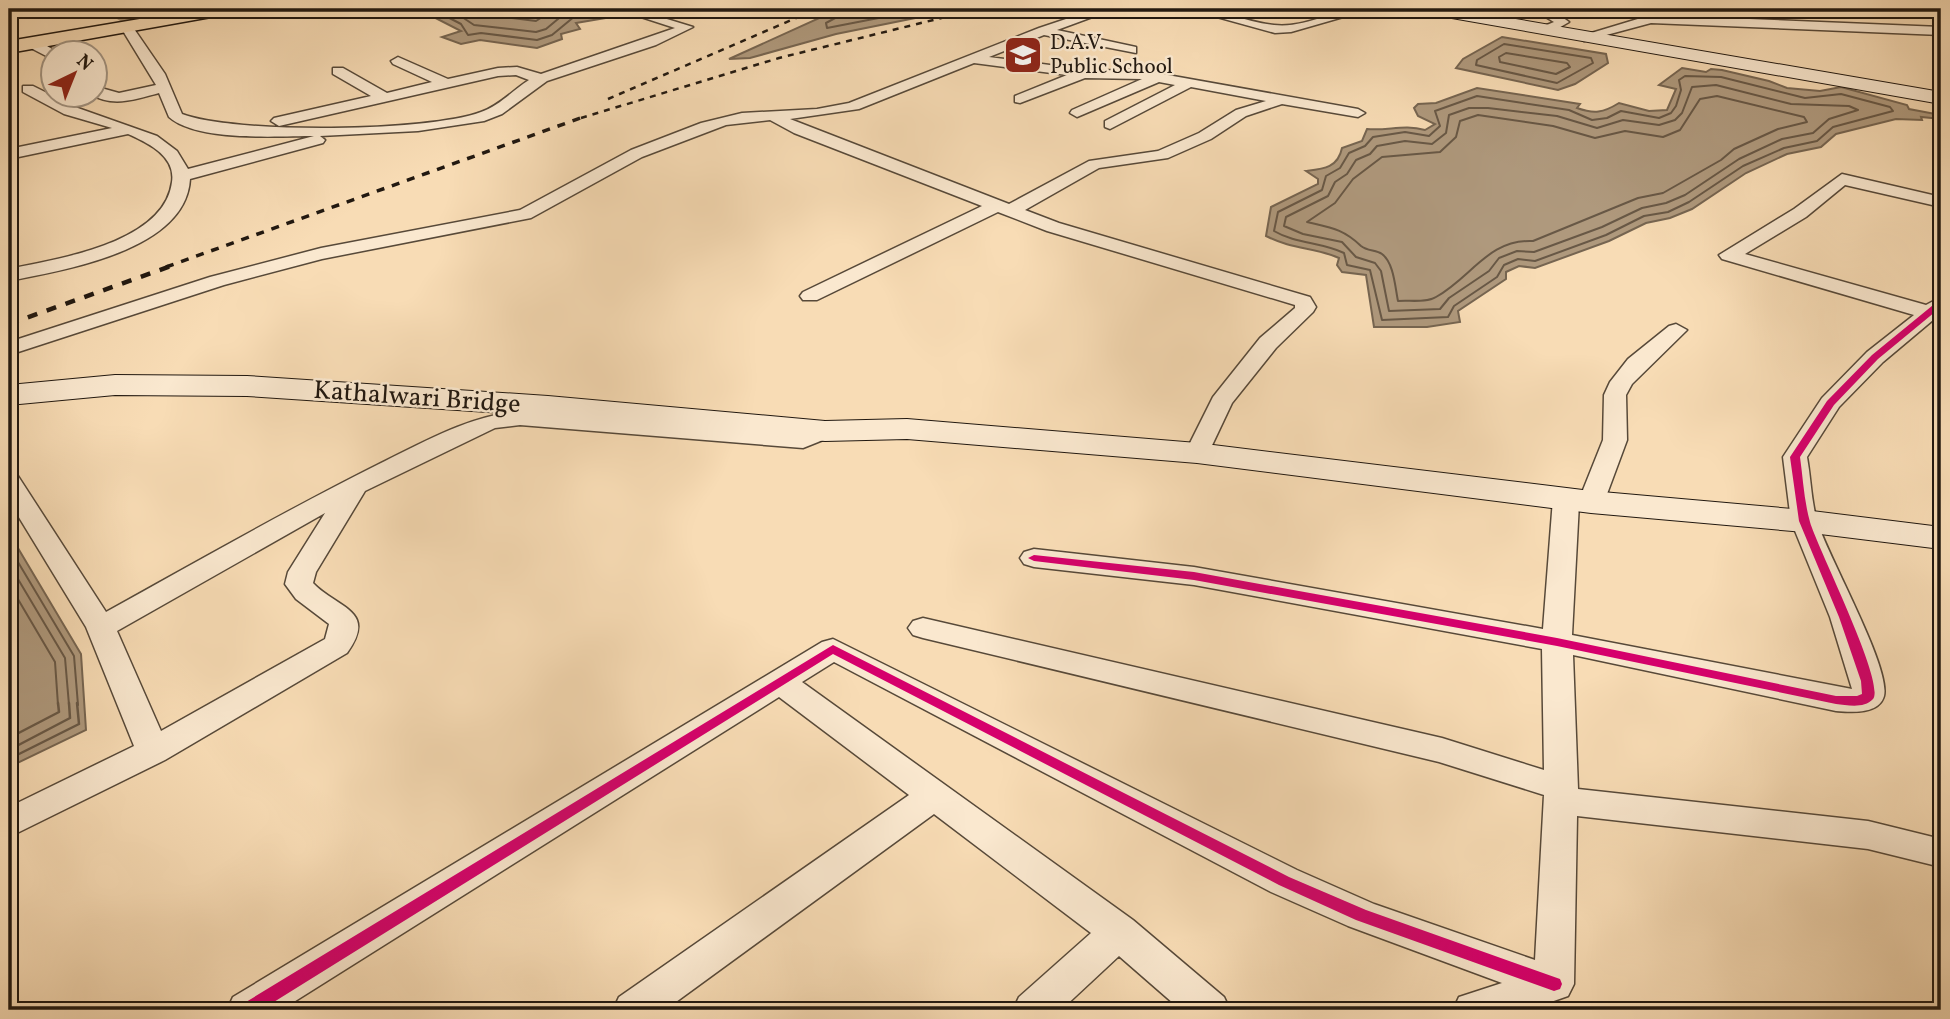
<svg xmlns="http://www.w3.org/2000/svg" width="1950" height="1019" viewBox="0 0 1950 1019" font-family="Vollkorn,serif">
  <rect width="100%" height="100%" fill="#f8dcb5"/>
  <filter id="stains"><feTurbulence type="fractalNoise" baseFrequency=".00286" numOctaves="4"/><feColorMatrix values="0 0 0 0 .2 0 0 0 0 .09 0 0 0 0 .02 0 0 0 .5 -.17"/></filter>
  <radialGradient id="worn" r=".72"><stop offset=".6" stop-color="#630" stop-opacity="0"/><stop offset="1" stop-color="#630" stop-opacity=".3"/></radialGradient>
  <!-- water -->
  <path fill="#af997d" stroke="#766551" stroke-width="2" d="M 418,9 L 659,9 L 576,23 L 580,29 L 561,34 L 562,39 L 537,48 L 480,40 L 461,44 L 442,37 L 461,31 Z
    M 839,9 L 960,9 L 836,34 L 750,58 L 729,59 Z
    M 1502,37 L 1606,54 L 1608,63 L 1575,84 L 1558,90 L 1456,68 L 1463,59 Z
    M 1682,68 L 1706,72 L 1711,69 L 1722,70 L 1769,81 L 1787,88 L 1820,91 L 1841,87 L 1907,105 L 1909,109 L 1941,115 L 1941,119 L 1921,117 L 1922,120 L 1896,119 L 1836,134 L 1821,147 L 1787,154 L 1746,173 L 1692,209 L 1670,218 L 1646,223 L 1609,241 L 1535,268 L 1519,266 L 1506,272 L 1506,279 L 1458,311 L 1460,322 L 1427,327 L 1374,327 L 1366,275 L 1342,272 L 1337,265 L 1339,258 C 1315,247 1293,250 1266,236 L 1271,207 L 1318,184 L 1318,179 L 1306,171 C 1323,169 1338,168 1342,148 L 1362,141 L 1367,129 C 1388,131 1404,124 1425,130 L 1435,124 L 1418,116 L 1414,108 L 1418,104 L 1436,103 L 1477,88 L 1580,104 L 1577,108 C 1594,114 1603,113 1619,103 L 1649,111 L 1667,110 L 1676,89 L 1659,85 Z
    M 9,533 L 81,654 L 86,730 L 9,767 Z"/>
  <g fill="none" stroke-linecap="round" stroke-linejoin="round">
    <!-- shore-far1 -->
    <path stroke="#685846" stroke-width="2" d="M 432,9 L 461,24 L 468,35 L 481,33 L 537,40 L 552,35 L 575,16 L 605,9
      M 450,9 L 474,25 L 536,32 L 546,29 L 570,9
      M 473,9 L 479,14 L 536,21 L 555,9
      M 839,9 L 837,17 L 826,23 L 827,28 L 925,9
      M 1504,44 L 1591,58 L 1593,63 L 1557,83 L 1476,65 L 1477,60 Z
      M 1506,53 L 1567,63 L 1570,67 L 1556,74 L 1500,62 L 1499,57 Z
      M 1685,76 L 1721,77 L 1805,98 L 1841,94 L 1890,107 L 1893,111 L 1833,127 L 1817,141 L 1784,148 L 1743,166 L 1689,202 L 1668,212 L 1644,216 L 1606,235 L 1535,261 L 1518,259 L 1504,265 L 1497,277 L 1454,306 L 1448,317 L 1382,320 L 1370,270 L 1347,265 L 1344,253 C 1321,242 1296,244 1274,231 L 1278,212 L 1322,190 L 1326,176 L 1340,168 L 1349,153 L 1365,146 L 1373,137 L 1405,132 L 1429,136 L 1440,126 L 1435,111 L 1477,96 L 1569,110 L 1592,120 L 1607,118 L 1621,111 L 1659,118 L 1671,113 L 1676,106 L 1681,90 L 1679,80 Z
      M 1716,85 L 1791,104 L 1849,106 L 1858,110 L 1829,119 L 1813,133 L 1782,139 L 1739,159 L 1685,195 L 1666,203 L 1642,208 L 1602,227 L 1534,252 L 1517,251 L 1499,258 L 1489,271 L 1449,298 L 1440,309 L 1389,311 L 1381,271 L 1375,263 L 1356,257 L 1342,242 L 1303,234 L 1284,226 L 1286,217 L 1328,196 L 1335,182 L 1347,174 L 1356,160 L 1370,154 L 1377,146 L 1405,141 L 1432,144 L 1446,133 L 1449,115 L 1469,108 L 1488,108 L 1557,116 L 1597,128 L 1623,120 L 1659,125 L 1675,120 L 1682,113 L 1692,87 Z
      M 1717,96 L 1804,117 L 1807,122 L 1778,129 L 1734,149 L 1721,160 L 1663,193 L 1638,198 L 1533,241 C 1488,239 1472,277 1436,297 C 1427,303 1409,300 1398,301 C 1395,287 1394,263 1382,254 C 1376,250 1367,251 1361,246 C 1343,229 1332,228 1307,222 L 1335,203 L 1353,179 L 1382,157 L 1440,152 L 1456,137 L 1460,121 L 1478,115 L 1553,126 L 1595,138 L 1625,131 L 1663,137 L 1680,130 L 1700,99 Z
      M 9,547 L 74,656 L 78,705
      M 9,564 L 65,658 L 69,705
      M 9,584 L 55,662 L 58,705"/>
    <!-- shore -->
    <path stroke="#685846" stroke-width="2.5" d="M 9,738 L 59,712 L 58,703
      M 9,750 L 70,718 L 69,703
      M 9,759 L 79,724 L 77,703"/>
    <!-- canal -->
    <path fill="#af997d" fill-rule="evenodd" d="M 164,9 L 186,9 L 122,22 L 117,19 Z"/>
    <defs>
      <path id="street" d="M 654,9 L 672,9 L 657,16 L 693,27 L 656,45 L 547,81 L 502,114 L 484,121 L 418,131 L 320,136 L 325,140 L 323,143 L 190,179 C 186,251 63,270 9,281 L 9,269 C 56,259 164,244 172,182 C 176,156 148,143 128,134 L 9,159 L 9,149 L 112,128 L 64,114 L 23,92 L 23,86 L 33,86 L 75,107 L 157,136 L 177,151 L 188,169 L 314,136 C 277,136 197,142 169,117 L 159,93 C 137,99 112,108 91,94 L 94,94 L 94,86 L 119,93 L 156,85 L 120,26 L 122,23 L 130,23 L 165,74 L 182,114 C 234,134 428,132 481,112 C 499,106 513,90 529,80 L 516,75 L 498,76 L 279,126 L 271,121 L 274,118 L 371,96 L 333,74 L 333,68 L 343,68 L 387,93 L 432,82 L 393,64 L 391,61 L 398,57 L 448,79 L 498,68 L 517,67 L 541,74 L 675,28 L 638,16 Z
        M 1096,9 L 1114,9 L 1057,30 L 1136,47 L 1136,53 L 1044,35 L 989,57 L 1095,71 L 1134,69 L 1358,109 L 1365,113 L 1358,117 L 1282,104 L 1246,116 L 1211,139 L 1168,158 L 1099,168 L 1025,210 L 1059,223 L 1310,297 L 1316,307 L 1313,312 L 1276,348 L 1232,403 L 1206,458 L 1188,458 L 1185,453 L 1213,397 L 1260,338 L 1295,308 L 1295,305 L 1047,231 L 998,212 L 817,300 L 803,300 L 800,296 L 803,292 L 982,206 L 794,133 L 770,120 L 726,125 L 642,157 L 531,218 L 322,259 L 224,285 L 9,355 L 9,342 L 210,277 L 321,248 L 520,210 L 631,150 L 701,123 L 742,113 L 817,109 L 849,103 L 1039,28 ZM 974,63 L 1067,75 L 1015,96 L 1015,102 L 1020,103 L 1085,78 L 1142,79 L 1072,110 L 1070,113 L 1077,117 L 1159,82 L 1175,85 L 1105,121 L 1105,127 L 1110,129 L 1191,87 L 1266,101 L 1236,110 L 1199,133 L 1158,151 L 1089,161 L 1009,204 L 790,119 L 859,109 Z
        M 1188,9 C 1218,8 1245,22 1274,25 C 1306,29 1338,7 1371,9 L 1291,32 L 1275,33 Z
        M 1544,9 L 1556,9 L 1555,12 L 1569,22 L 1550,33 L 1542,33 L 1542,27 L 1554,22 L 1544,16 Z
        M 1651,15 L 1941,27 L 1941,35 L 1651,23 L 1584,41 L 1578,37 Z
        M 27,40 L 37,40 L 57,52 L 52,52 L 52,59 L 27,46 Z
        M 1842,174 L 1941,197 L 1941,207 L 1845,185 L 1806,217 L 1745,254 L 1926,305 L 1941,297 L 1941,322 L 1933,320 L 1883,362 L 1839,407 L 1807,457 C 1811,478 1811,501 1817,521 C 1827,555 1891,667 1884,696 C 1879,715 1850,712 1836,711 L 1573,655 L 1578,789 L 1868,821 L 1941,839 L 1941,867 L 1868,849 L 1577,816 L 1574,984 L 1568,996 L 1528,1010 L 1453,1010 L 1459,997 L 1502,983 L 1348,926 L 1271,892 L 834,662 L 802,682 L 1133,920 L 1224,997 L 1230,1010 L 1181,1010 L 1119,956 L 1061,1010 L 1013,1010 L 1019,997 L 1091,933 L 934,814 L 665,1010 L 613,1010 L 619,997 L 909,795 L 779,697 L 281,1010 L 227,1010 L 233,997 L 822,642 L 833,639 L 1297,870 L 1374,904 L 1535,960 L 1544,795 L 1439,762 L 923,638 L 913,635 L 908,628 L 913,621 L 923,618 L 1442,738 L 1544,770 L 1542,649 L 1194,585 L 1034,567 L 1024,564 L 1020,558 L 1024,552 L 1034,549 L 1194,567 L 1543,629 L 1553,499 L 1557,493 L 1575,493 L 1579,500 L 1603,440 L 1604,395 L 1610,382 L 1628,359 L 1669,326 L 1676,324 L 1687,330 L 1632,384 L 1626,395 L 1627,440 L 1604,502 L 1600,508 L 1591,510 L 1579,503 L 1572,635 L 1852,689 L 1830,617 L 1791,521 L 1783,457 L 1822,398 L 1867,352 L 1914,315 L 1722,259 L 1719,255 L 1794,209 Z
        M 520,411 L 775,434 L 799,434 L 825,424 L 833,426 L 837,431 L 833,436 L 803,448 L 520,425 L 495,428 L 365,491 L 316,572 L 313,583 C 338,609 378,610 347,653 L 165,760 L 9,837 L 9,807 L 134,746 L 86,627 L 9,501 L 9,473 L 18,476 L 106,612 C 196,562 285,511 377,465 C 424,442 468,416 520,411 ZM 325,513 L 288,572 L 285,584 L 296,599 L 329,624 L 325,639 L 161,731 L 117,631 Z"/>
      <path id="secondary" d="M 1421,9 L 1457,9 L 1941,92 L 1941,104 L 1429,14 Z
        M 115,375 L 247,376 L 548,396 L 825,421 L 907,419 L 1197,443 L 1591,491 L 1804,510 L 1941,527 L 1941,549 L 1804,532 L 1591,513 L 1197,463 L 907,439 L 825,441 L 548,416 L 247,396 L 115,395 L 9,405 L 9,385 Z"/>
      <path id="primary" d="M 199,9 L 237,9 L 228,14 L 9,53 L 9,41 Z"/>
    </defs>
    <!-- street casing -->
    <use href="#street" stroke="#574939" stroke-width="3"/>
    <!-- secondary casing -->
    <use href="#secondary" stroke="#211810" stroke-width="2"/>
    <!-- primary casing -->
    <use href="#primary" stroke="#211810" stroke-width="3"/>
    <!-- street -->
    <use href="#street" fill="#fae8cf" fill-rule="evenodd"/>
    <!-- secondary -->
    <use href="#secondary" fill="#fae8cf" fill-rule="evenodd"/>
    <!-- primary -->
    <use href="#primary" fill="#f8dcb5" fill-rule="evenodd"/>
    <!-- rail-far2 -->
    <path stroke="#211810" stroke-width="2.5" stroke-dasharray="6 6" stroke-linecap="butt" d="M 608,99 L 817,9
      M 581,118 L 779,58 L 978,9"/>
    <!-- rail-far1 -->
    <path stroke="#211810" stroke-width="3.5" stroke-dasharray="8 8" stroke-linecap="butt" d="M 166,267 L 586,116"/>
    <!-- rail -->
    <path stroke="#211810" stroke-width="4.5" stroke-dasharray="10 10" stroke-linecap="butt" d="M 9,324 L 171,266"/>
    <defs>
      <path id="cycleway" d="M 1938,301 L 1941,301 L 1941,307 L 1878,359 L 1834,405 L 1800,457 C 1803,478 1804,501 1810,522 C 1817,547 1886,683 1873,699 C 1864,709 1847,705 1836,704 L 1557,646 L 1194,580 L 1034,561 L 1028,558 L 1034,555 L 1194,572 L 1557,638 L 1836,696 L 1857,696 L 1862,694 L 1861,681 L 1839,617 L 1799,521 L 1790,457 L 1827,401 L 1872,355 Z
        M 833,645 L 1289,877 L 1366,910 L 1560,979 L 1562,984 L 1560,989 L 1554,991 L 1356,920 L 1279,885 L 833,654 L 261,1010 L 239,1010 L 241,1005 Z"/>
    </defs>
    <!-- cycleway casing -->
    <use href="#cycleway" stroke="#fae8cf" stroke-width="5"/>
    <!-- cycleway -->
    <use href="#cycleway" fill="#d6006c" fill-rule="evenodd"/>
  </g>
  <!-- icons -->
  <defs>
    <symbol id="school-square" viewBox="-11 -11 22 22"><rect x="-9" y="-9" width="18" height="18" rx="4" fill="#8f2418" stroke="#fae8cf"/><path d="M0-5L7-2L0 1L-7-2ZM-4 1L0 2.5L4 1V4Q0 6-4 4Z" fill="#fff"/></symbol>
  </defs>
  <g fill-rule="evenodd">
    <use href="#school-square" x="1001" y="33" width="44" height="44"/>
  </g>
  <g text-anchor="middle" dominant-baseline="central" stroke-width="5" stroke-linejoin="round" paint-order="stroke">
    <!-- far-poi labels -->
    <g font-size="21" fill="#211810" stroke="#fae8cf" text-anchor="start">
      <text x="1050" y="43">D.A.V.<tspan x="1050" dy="24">Public School</tspan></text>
    </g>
    <!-- street labels -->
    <g font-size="26" fill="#211810" stroke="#fae8cf">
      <text transform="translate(417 398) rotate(4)">Kathalwari Bridge</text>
    </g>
  </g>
  <!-- margin -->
  <rect width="1950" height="1019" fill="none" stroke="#f8dcb5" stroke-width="35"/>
  <rect x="10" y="10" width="1929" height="998" fill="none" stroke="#211810" stroke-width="3.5"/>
  <rect x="18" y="18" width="1915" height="984" fill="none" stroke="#211810" stroke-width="2"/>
  <!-- north arrow -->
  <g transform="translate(74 74) rotate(43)"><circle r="33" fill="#fae8cf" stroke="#a39583" stroke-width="2"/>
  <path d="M0-5L12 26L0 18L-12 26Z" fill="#8f2418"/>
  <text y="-10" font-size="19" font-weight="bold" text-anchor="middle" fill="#211810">N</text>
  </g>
  <rect width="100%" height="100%" filter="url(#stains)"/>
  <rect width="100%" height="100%" fill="url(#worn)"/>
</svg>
